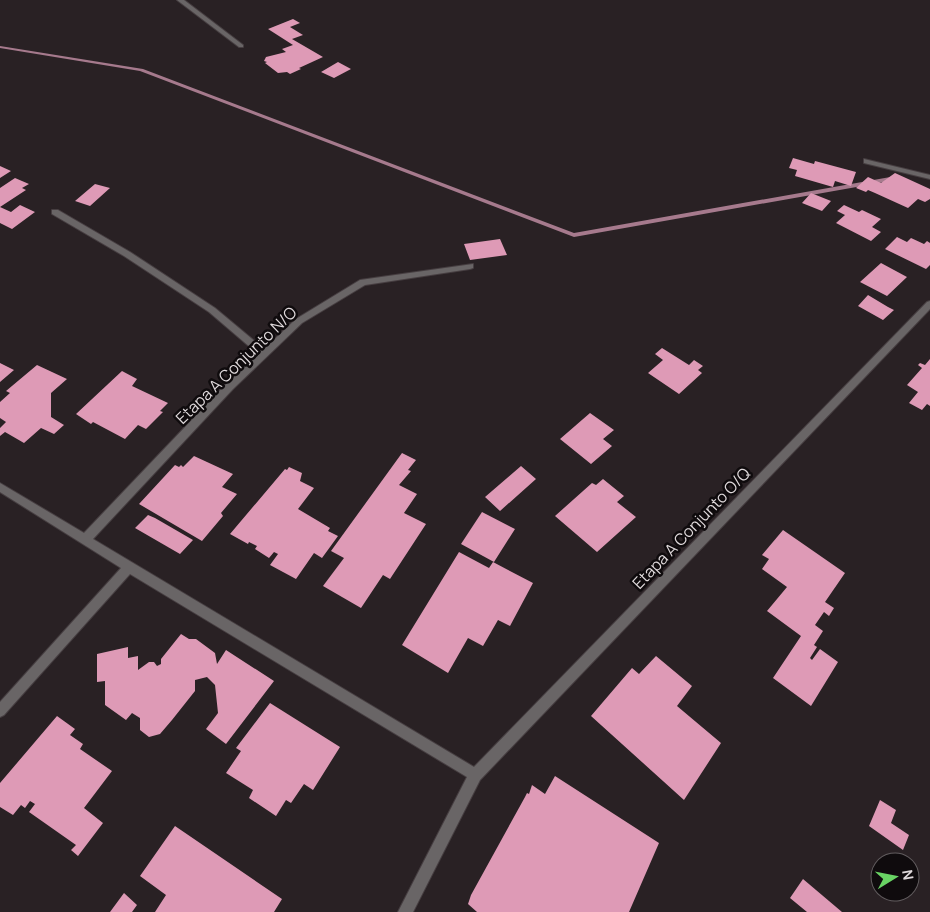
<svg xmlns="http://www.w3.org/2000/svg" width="930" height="912" viewBox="0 0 930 912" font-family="Manrope,sans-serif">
  <rect width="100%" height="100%" fill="#292124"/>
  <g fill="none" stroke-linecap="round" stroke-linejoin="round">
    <!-- stream -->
    <path fill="#a67a8d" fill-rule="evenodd" d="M 0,46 L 143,69 L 574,233 L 896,176 L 899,178 L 896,180 L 574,237 L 140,71 L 0,48 Z"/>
  </g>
  <!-- building -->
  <path fill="#de9ab6" d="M 293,19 L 300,23 L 290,27 L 303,35 L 292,39 L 323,57 L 299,68 L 301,69 L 290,74 L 287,72 L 278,73 L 265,63 L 267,62 L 264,61 L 266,57 L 286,52 L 282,49 L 293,45 L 268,29 Z
    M 338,62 L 351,69 L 334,78 L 321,72 Z
    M 793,158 L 814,164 L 815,161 L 856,172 L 851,186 L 835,181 L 833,187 L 795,176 L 797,170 L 789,168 Z
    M 0,166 L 11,171 L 0,178 Z
    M 895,173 L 930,189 L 930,199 L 925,202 L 918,199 L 908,208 L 875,193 L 868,190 L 866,192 L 856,188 L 868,177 L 881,183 Z
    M 15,178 L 29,184 L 22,188 L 26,190 L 0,207 L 11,212 L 20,205 L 35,212 L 12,229 L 0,223 L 0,188 Z
    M 95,184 L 110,188 L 90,206 L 75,201 Z
    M 811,193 L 831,201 L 822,211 L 802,203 Z
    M 844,205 L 859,212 L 862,210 L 881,219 L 872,227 L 881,232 L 871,241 L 836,223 L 845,215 L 837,211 Z
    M 897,237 L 907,242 L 911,238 L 924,244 L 927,241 L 930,243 L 930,265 L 926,269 L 885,249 Z
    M 500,239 L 507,255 L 470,260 L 464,244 Z
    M 881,263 L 907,277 L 887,296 L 860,282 Z
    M 868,295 L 888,307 L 894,310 L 883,320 L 858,306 Z
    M 662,348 L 689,365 L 694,360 L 703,366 L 698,370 L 702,373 L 679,394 L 648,373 L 663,360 L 655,354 Z
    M 930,359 L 930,406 L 927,404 L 922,410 L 909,403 L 918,392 L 907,385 L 922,368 L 918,365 L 920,363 L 925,365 Z
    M 0,363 L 14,370 L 0,382 Z
    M 37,365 L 67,379 L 51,393 L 51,417 L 64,425 L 54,434 L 41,428 L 24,443 L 5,432 L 0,436 L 0,428 L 6,422 L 0,418 L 0,402 L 10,393 L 6,391 Z
    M 122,371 L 137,379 L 132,386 L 168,403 L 160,411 L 163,412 L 146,429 L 138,425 L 125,439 L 93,422 L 91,424 L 76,414 Z
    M 590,413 L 614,430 L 603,439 L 612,446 L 591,464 L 560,439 Z
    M 402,453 L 416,460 L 408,470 L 411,471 L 399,485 L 417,494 L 404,513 L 426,524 L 390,579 L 383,575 L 361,608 L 323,586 L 344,558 L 331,551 Z
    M 194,456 L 233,474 L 222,487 L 237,494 L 221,513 L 223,516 L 202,541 L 139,504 L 175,465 L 179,467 L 181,465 L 183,467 Z
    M 521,466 L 536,479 L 500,511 L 485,497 Z
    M 289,467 L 302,473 L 300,481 L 314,488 L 298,509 L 330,528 L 328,531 L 338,536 L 322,558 L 314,553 L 296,579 L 270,565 L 278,554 L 274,552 L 269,558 L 255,549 L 257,546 L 249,542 L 248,544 L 230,534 L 285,469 L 287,470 Z
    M 603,479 L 624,496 L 617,502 L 636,517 L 597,552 L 555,516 L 592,483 L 596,485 Z
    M 482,512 L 515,529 L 494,562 L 461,544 Z
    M 148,515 L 155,518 L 193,540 L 180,554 L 135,528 Z
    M 783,530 L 845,573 L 825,602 L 834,608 L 829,616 L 824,612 L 815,625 L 823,631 L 814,645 L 817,647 L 810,658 L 812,660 L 820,649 L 838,662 L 811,706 L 773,678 L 801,636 L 767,611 L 787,587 L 762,569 L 769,559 L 762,555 Z
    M 459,552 L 489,568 L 493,562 L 533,583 L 510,626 L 498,620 L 483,646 L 468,638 L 448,673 L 402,645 Z
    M 181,634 L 189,639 L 196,639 L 215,653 L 217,664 L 226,650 L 274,681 L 226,744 L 206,729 L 218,713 L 215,685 L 207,677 L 195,680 L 195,691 L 172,720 L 160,734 L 149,737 L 140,730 L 140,718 L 132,713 L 126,720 L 105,705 L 105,681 L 97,682 L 97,654 L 128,647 L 128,658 L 138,656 L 138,670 L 149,662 L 154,662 L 157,666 L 161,664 L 161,659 Z
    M 656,656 L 692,686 L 677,706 L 721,743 L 684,800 L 591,716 L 632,668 L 639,674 Z
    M 270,703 L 340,747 L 313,790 L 304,784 L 291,803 L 286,800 L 276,816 L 249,798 L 253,790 L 226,773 L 241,751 L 236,748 Z
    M 57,716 L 75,729 L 70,735 L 83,744 L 80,749 L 112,771 L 84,808 L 103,823 L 78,856 L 71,850 L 76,845 L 29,812 L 35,804 L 30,801 L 25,808 L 21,805 L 13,815 L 0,807 L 0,783 Z
    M 555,776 L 659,843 L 629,912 L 477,912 L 468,904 L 471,895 L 525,797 L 527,793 L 529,794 L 532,785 L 545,794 Z
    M 880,800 L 896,810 L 891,823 L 909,835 L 903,850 L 869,826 Z
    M 175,826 L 282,899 L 274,912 L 155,912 L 166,895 L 140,876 Z
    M 803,879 L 842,912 L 807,912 L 790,898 Z
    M 124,893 L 137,905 L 132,912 L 110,912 Z"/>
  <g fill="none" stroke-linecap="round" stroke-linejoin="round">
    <defs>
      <path id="street" d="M 177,0 L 184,0 L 243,45 L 243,47 L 239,47 Z
        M 864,159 L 930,175 L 930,179 L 864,163 Z
        M 52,210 L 58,210 L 130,252 L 215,308 L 264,349 L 296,319 L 360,280 L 473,264 L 473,268 L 470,269 L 365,285 L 302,323 L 233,389 L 93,539 L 474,767 L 927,302 L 930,301 L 930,309 L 480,780 L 413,912 L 398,912 L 467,777 L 130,574 L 4,715 L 0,717 L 0,702 L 121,568 L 0,492 L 0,483 L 84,533 L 227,383 L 258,354 L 209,312 L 124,256 L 52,214 Z"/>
    </defs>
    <!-- street casing -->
    <use href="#street" stroke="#463e41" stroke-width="2"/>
    <!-- street -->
    <use href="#street" fill="#696566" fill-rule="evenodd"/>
  </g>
  <g text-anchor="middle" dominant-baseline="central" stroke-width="5" stroke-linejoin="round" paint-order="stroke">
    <!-- street labels -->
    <g font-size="16" fill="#dfd9db" stroke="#0f0b0d">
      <text transform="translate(236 365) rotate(-44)">Etapa A Conjunto N/O</text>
      <text transform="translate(691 528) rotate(-46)">Etapa A Conjunto O/Q</text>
    </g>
  </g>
  <!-- north arrow -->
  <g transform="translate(895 877) rotate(80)"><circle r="24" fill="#0f0b0d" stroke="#625d5f"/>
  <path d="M0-4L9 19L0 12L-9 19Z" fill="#69d464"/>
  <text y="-8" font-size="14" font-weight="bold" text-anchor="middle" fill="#dfd9db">N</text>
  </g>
</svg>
